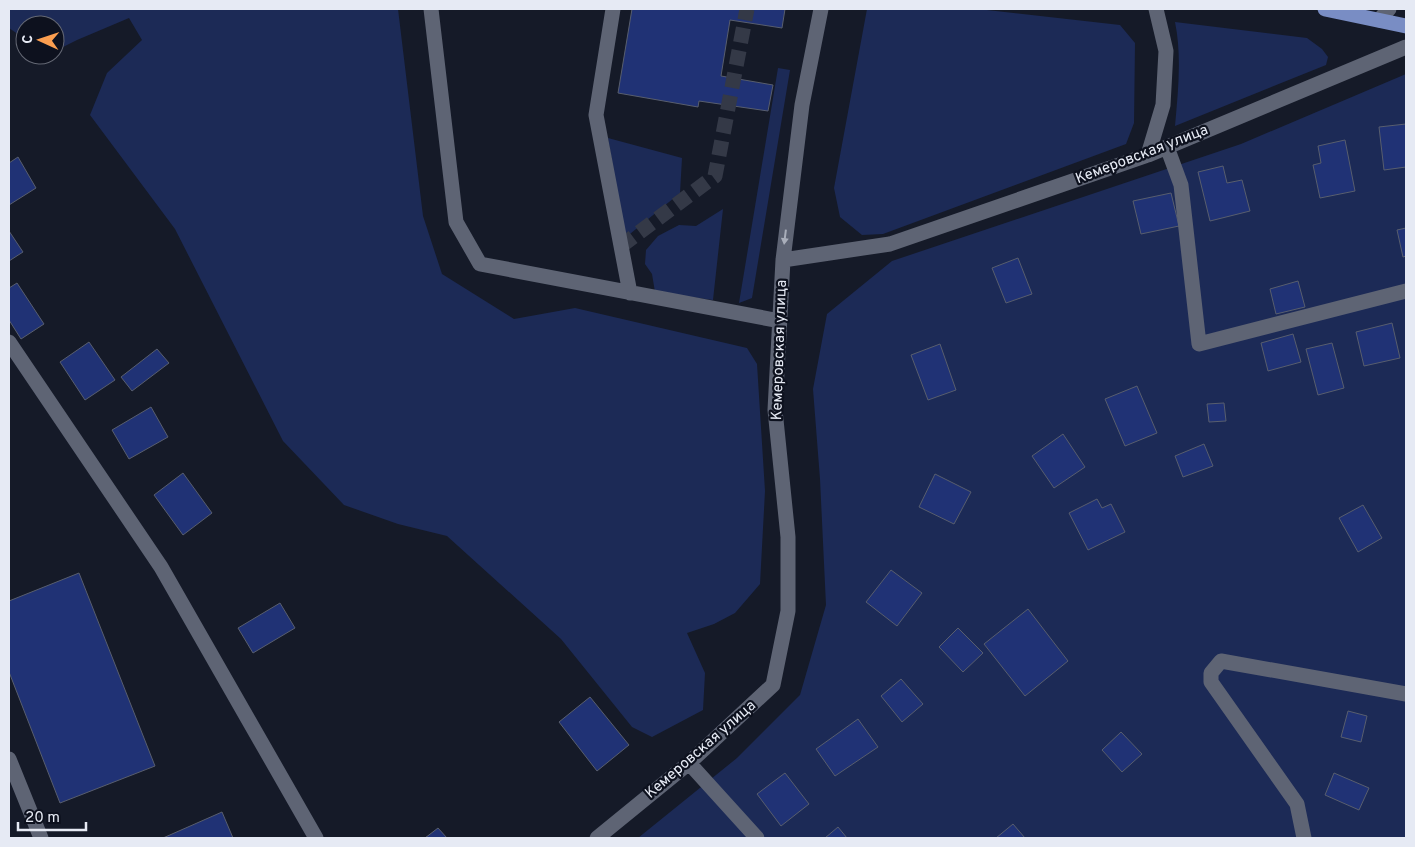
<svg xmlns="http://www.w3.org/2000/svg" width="1415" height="847" viewBox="0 0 1415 847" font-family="Overpass,sans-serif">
  <rect width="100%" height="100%" fill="#151a28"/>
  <!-- green -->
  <path fill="#1c2a56" d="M 9,9 L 398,9 L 423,216 L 442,274 L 514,319 L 575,308 L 747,348 L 757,364 L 765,491 L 760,584 L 735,613 L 714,624 L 687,633 L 705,673 L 703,710 L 652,737 L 632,727 L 561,639 L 447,536 L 398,524 L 344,505 L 283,441 L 175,229 L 90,115 L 107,73 L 142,40 L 129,18 L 77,40 L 55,51 L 55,25 L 25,25 L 25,39 L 9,28 Z
    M 867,9 L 978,9 L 1120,25 L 1135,43 L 1134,123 L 1126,144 L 883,234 L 862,235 L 840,217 L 834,188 Z
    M 1175,22 L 1307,38 L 1322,49 L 1328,57 L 1326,65 L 1175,126 C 1178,92 1182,56 1175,22 Z
    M 778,68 L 790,70 L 752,298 L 739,303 Z
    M 1406,74 L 1406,838 L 638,838 L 737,758 L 800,695 L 826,605 L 820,479 L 813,389 L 827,314 L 892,261 L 1241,144 Z
    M 608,138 L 682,158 L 680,193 L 625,238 Z
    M 723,209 L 713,300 L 655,292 L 652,274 L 645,264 L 646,250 L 658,236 L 679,225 L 696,226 Z"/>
  <!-- building -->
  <path fill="#203275" stroke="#585e6e" d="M 632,9 L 785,9 L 782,28 L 730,20 L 721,76 L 773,85 L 768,111 L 699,101 L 698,107 L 618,93 Z
    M 1406,124 L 1406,167 L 1384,170 L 1379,127 Z
    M 1345,140 L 1355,191 L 1320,198 L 1313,165 L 1321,163 L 1318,146 Z
    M 18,157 L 36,188 L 9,205 L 9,163 Z
    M 1223,166 L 1227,183 L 1242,180 L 1250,211 L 1210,221 L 1198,172 Z
    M 1171,193 L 1179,226 L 1141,234 L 1133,201 Z
    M 1406,228 L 1406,256 L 1403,257 L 1397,230 Z
    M 9,231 L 23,252 L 9,261 Z
    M 1018,258 L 1032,294 L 1006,303 L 992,268 Z
    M 1298,281 L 1305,307 L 1276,314 L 1270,289 Z
    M 17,283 L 44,324 L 21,339 L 9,320 L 9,288 Z
    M 1392,323 L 1400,358 L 1364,366 L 1356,332 Z
    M 1293,334 L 1301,362 L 1268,371 L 1261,343 Z
    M 89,342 L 115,380 L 85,400 L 60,362 Z
    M 1332,343 L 1344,388 L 1318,395 L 1306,349 Z
    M 940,344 L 956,390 L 928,400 L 911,355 Z
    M 157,349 L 169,363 L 132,391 L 121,377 Z
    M 1137,386 L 1157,433 L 1125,446 L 1105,399 Z
    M 1224,403 L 1226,421 L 1209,422 L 1207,404 Z
    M 151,407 L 168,437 L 129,459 L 112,430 Z
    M 1063,434 L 1085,467 L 1054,488 L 1032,456 Z
    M 1204,444 L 1213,466 L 1183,477 L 1175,456 Z
    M 183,473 L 212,513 L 183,535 L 154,495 Z
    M 935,474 L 971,492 L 954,524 L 919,507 Z
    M 1097,499 L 1102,508 L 1111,504 L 1125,532 L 1088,550 L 1069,513 Z
    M 1363,505 L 1382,538 L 1358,552 L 1339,518 Z
    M 891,570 L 922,593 L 897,626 L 866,602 Z
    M 79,573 L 155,766 L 60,803 L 9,672 L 9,601 Z
    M 280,603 L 295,628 L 253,653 L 238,628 Z
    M 1028,609 L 1068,661 L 1025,696 L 984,644 Z
    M 958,628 L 983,653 L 963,672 L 939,647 Z
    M 901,679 L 923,704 L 902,722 L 881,696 Z
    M 590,697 L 629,745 L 597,771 L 559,722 Z
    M 1348,711 L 1367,716 L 1361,742 L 1341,737 Z
    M 858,719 L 878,747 L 835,776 L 816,749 Z
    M 1121,732 L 1142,754 L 1122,772 L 1102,750 Z
    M 785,773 L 809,804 L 781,826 L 757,794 Z
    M 1334,773 L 1369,788 L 1359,810 L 1325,795 Z
    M 222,812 L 233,838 L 163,838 Z
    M 1013,824 L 1025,838 L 996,838 Z
    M 838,827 L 847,838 L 825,838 Z
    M 438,828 L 447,838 L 425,838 Z"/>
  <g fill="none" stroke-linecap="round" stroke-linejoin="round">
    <!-- minor-tunnel -->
    <path stroke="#343947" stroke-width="15" stroke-dasharray="15 8" stroke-linecap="butt" d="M 621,246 L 715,176 L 747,9"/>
    <!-- minor -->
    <path stroke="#5e6474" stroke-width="15" d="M 431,9 L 456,222 L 480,264 L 780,321
      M 613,9 L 596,115 L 630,293
      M 1379,20 L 1389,9
      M 1167,147 L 1181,185 L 1199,344 L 1406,291
      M 1148,155 L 1163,105 L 1166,51 L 1156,9
      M 783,260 L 890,244 L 1148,155 L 1406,47
      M 9,342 L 161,567 L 316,838
      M 9,759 L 41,838
      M 689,763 L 757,838
      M 597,838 L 689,763 L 773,685 L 788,611 L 788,537 L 775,410 L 783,260 L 802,105 L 821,9
      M 1304,838 L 1297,804 L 1211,682 L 1211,673 L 1221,661 L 1406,694"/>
    <!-- major -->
    <path stroke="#798dc4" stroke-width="15" d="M 1325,9 L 1406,26"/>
  </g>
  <!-- one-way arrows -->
  <defs><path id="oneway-solid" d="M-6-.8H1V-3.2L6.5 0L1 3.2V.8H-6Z" transform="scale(1.25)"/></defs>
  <use fill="#a9aeba" href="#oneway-solid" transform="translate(785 237) rotate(97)"/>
  <g text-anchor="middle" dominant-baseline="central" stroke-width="4.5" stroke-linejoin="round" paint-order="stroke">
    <!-- street labels -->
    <g font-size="15" fill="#e6eaf4" stroke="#0d111e">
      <text transform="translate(1142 155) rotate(-21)">Кемеровская улица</text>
      <text transform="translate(780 350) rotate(-88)">Кемеровская улица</text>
      <text transform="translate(701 750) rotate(-41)">Кемеровская улица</text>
    </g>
  </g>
  <!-- border -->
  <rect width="1415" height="847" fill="none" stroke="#e6eaf4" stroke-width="20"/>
  <!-- north arrow -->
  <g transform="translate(40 40) rotate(273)"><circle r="24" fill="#0d111e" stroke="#646874"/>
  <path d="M0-4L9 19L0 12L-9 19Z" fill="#fb9e50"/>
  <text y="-8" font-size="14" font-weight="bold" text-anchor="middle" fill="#e6eaf4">С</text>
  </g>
  <!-- scale -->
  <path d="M18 822v8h68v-8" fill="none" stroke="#e6eaf4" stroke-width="2.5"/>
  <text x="25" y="822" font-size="15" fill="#e6eaf4" stroke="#0d111e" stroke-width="4" paint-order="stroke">20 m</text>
</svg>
